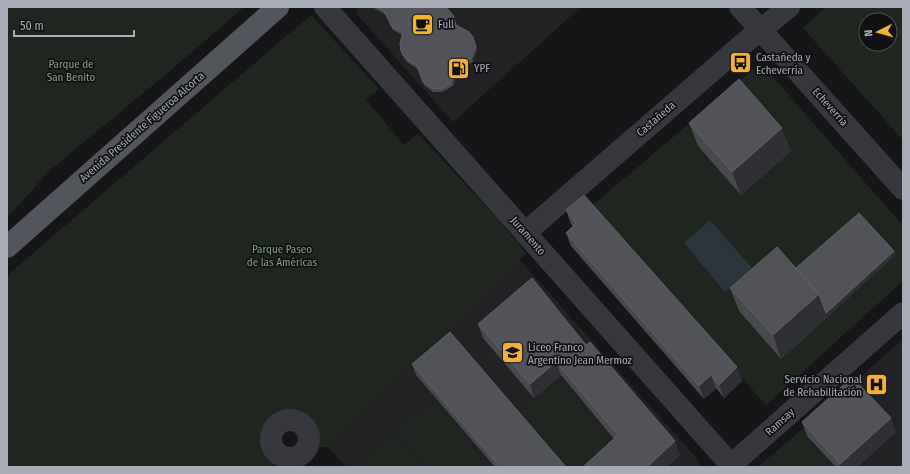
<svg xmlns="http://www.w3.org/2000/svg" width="910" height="474" viewBox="0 0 910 474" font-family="'Fira Sans Condensed',sans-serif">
  <rect width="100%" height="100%" fill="#161618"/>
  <!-- built -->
  <path fill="#222225" d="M 357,7 L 581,7 L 453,122 L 356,13 Z
    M 519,259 L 699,461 L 700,467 L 346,467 L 328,447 Z
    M 903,339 L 903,467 L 758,467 L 799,432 Z"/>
  <!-- green -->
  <path fill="#1e261f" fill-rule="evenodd" d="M 7,7 L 244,7 L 164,76 L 50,170 L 7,218 Z
    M 826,7 L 903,7 L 903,140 L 803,28 ZM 866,20 L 890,20 L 890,44 L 866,44 Z
    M 311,15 L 379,89 L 366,100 L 404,145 L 418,134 L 499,220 L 526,253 L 328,447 L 306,447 C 317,416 272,411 272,438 C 271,447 276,451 283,456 L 271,467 L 7,467 L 7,278 L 11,272 Z
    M 761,63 L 903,226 L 903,281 L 766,405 L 589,208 Z
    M 559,380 L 614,449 L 592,467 L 564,467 L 519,412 Z
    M 433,401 L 489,467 L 428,467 L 398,431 Z
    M 799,432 L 831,467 L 758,467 Z
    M 394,433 L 423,467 L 362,467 L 359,464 Z"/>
  <!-- water -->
  <path fill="#2c353c" d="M 710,220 L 752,268 L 725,292 L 684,243 Z"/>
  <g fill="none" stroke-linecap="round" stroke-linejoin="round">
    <!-- minor -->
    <path stroke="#37383d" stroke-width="22" d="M 325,7 L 731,465
      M 740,7 L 903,189
      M 525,233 L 743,44 L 789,7
      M271 439a19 19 0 1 1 38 0a19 19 0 1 1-38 0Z
      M 729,467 L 903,313"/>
    <!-- major -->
    <path stroke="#53555c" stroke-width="22" d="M 7,247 L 278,7"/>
  </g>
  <!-- wall -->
  <path fill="#47494d" d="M 372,7 L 446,7 L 456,25 L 474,40 L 477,51 L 473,62 L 460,69 L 454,85 L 442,92 L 433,92 L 424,85 L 418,69 L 407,62 L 402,55 L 401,51 L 402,35 L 393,30 L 386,15 Z
    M 689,123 L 791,151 L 741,195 L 698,146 Z
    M 566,210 L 742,381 L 724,398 L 716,388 L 704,399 L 571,246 L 566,233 L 573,226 L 571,224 Z
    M 894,251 L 895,255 L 781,359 L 739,311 L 730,288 L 796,268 Z
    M 478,324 L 586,345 L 680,455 L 667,467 L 583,467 L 614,439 L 561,375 L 534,398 L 483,338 Z
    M 412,364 L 566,467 L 495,467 L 416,375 Z
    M 802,422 L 896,432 L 857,467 L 836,467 L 807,436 Z"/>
  <!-- shaded-wall -->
  <path fill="#2f3033" d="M 473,37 L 477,51 L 473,62 L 472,58 Z
    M 459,65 L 460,69 L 454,85 L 452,82 Z
    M 782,128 L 791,151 L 741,195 L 732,172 Z
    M 894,251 L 895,255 L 781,359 L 773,335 L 819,294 Z
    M 556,362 L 561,375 L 534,398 L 530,384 Z
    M 737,367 L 742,381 L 724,398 L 719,385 Z
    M 711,375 L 716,388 L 704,399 L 699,386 Z
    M 891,418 L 896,432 L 857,467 L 841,467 L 840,464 Z
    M 675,441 L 680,455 L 667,467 L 647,467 Z"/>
  <!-- building -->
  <path fill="#525359" stroke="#5f6168" d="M 377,7 L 446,7 L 453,15 L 456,25 L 469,32 L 473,37 L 476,47 L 472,58 L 459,65 L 452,82 L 441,89 L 432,88 L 423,82 L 417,65 L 406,59 L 401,51 L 400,44 L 403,32 L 392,27 L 384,11 Z
    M 739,79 L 782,128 L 732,172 L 689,123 Z
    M 584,195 L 737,367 L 719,385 L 711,375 L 699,386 L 566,233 L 576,223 L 566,210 Z
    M 859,213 L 894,251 L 826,313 L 819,294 L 796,268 Z
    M 777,247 L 819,294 L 773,335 L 730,288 Z
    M 532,278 L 586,345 L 590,342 L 675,441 L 647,467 L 583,467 L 618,435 L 556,362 L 530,384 L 478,324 Z
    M 450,332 L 566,467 L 500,467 L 412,364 Z
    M 852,377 L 891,418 L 840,464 L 802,422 Z"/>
  <!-- icons -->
  <defs>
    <symbol id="cafe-square" viewBox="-11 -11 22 22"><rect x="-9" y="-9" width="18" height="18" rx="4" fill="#f2b134" stroke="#111113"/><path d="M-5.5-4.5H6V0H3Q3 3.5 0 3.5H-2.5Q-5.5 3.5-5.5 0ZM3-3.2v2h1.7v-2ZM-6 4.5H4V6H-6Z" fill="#111"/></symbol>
    <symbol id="bus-square" viewBox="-11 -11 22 22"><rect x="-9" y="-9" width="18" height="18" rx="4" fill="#f2b134" stroke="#111113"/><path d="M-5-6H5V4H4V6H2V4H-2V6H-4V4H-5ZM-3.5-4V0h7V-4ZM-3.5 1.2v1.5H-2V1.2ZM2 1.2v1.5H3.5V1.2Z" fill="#111"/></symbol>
    <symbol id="fuel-square" viewBox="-11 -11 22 22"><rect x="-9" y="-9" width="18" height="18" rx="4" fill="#f2b134" stroke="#111113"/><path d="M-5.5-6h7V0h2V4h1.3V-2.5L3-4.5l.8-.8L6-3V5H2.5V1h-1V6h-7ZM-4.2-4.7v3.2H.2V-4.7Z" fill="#111"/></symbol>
    <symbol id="school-square" viewBox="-11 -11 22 22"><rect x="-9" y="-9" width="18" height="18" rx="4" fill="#f2b134" stroke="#111113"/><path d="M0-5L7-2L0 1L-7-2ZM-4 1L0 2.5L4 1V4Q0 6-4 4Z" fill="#111"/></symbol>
    <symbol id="hospital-square" viewBox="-11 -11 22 22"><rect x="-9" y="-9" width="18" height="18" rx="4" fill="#f2b134" stroke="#111113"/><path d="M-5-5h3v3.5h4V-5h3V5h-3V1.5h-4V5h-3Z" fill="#111"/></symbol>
  </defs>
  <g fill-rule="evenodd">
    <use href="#cafe-square" x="410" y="12" width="25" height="25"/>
    <use href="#bus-square" x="728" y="50" width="25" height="25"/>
    <use href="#fuel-square" x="446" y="56" width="25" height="25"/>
    <use href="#school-square" x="500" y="340" width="25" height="25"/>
    <use href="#hospital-square" x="864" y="372" width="25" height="25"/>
  </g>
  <g text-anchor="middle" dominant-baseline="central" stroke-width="3.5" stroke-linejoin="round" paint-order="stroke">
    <!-- poi labels -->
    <g font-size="11" fill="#a8adb8" stroke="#111113" text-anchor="start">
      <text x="438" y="24">Full</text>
      <text x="756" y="57">Castañeda y<tspan x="756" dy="13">Echeverría</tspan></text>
      <text x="474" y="68">YPF</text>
      <text x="528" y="347">Liceo Franco<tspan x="528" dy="13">Argentino Jean Mermoz</tspan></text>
      <text x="862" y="379" text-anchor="end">Servicio Nacional<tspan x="862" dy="13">de Rehabilitación</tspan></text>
    </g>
    <!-- park labels -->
    <g font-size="11" fill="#7fa381" stroke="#111113">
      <text x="71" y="64">Parque de<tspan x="71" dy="13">San Benito</tspan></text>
      <text x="282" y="249">Parque Paseo<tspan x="282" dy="13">de las Américas</tspan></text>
    </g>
    <!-- street labels -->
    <g font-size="11" fill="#a8adb8" stroke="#111113">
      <text transform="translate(830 107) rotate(48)">Echeverría</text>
      <text transform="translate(656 119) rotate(-41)">Castañeda</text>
      <text transform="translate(142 127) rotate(-41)">Avenida Presidente Figueroa Alcorta</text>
      <text transform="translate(528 236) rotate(49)">Juramento</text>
      <text transform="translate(780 422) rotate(-42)">Ramsay</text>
    </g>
  </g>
  <!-- border -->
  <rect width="910" height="474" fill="none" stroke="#a8adb8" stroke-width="16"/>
  <!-- north arrow -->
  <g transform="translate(878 32) rotate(264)"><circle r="19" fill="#111113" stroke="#4d4f55"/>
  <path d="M0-3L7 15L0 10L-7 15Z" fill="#f2b134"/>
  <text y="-6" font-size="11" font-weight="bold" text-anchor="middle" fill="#a8adb8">N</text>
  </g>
  <!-- scale -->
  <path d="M14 30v6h120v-6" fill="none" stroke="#a8adb8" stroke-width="2"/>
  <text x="20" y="30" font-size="12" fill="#a8adb8" stroke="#111113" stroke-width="3" paint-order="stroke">50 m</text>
</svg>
